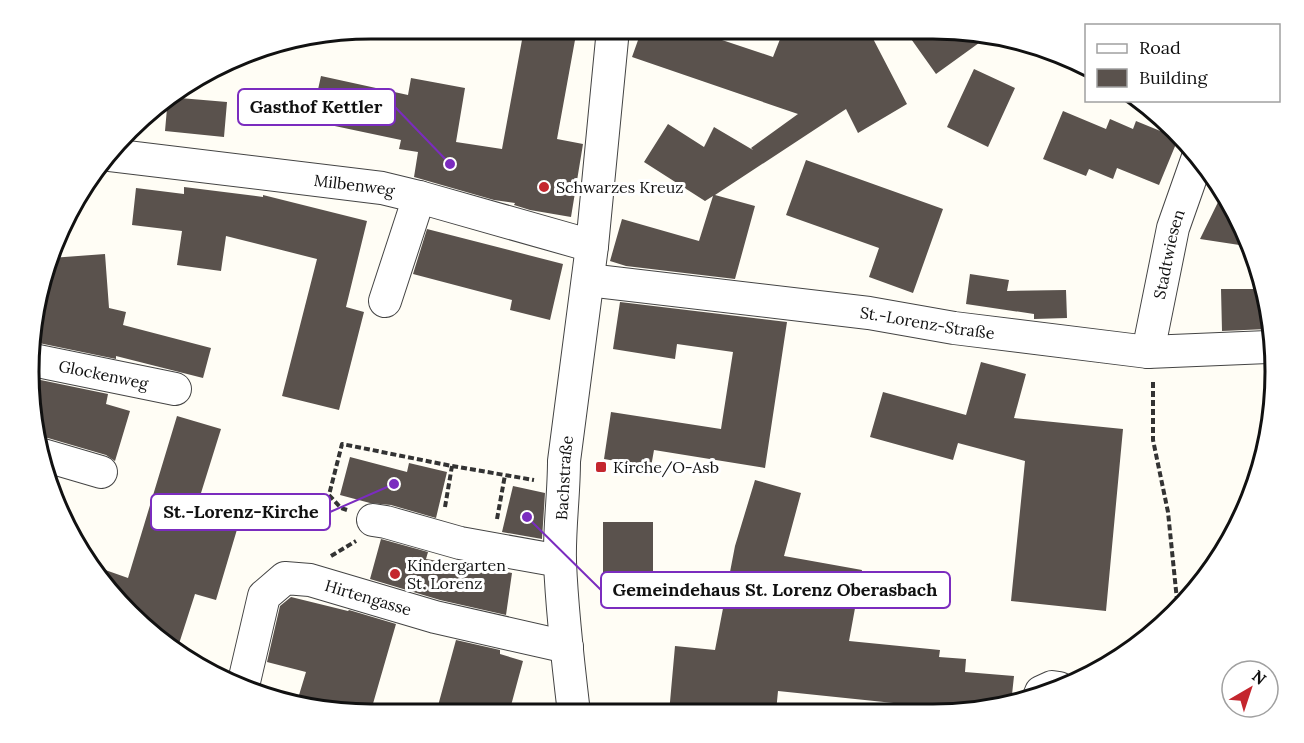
<svg xmlns="http://www.w3.org/2000/svg" width="1304" height="743" viewBox="0 0 1304 743" font-family="Lora,serif">
  <rect width="100%" height="100%" fill="#fffdf5"/>
  <!-- building -->
  <path fill="#5a524d" d="M 524,29 L 577,29 L 557,139 L 583,144 L 571,217 L 530,210 L 514,205 L 515,203 L 494,200 L 414,177 L 418,152 L 399,149 L 401,140 L 311,121 L 321,76 L 408,95 L 411,78 L 465,88 L 456,142 L 502,149 Z
    M 642,29 L 689,29 L 773,57 L 784,29 L 868,29 L 907,104 L 858,133 L 846,109 L 715,195 L 755,206 L 735,279 L 626,266 L 610,261 L 622,219 L 699,241 L 713,196 L 705,201 L 644,162 L 668,124 L 704,147 L 714,127 L 753,150 L 751,148 L 798,114 L 632,57 Z
    M 904,29 L 955,29 L 990,35 L 936,74 Z
    M 974,69 L 1015,88 L 988,147 L 947,127 Z
    M 168,97 L 227,102 L 224,137 L 165,131 Z
    M 1063,111 L 1106,129 L 1110,119 L 1133,129 L 1136,121 L 1175,137 L 1178,139 L 1159,185 L 1117,168 L 1113,179 L 1089,169 L 1086,176 L 1043,159 Z
    M 806,160 L 943,209 L 913,293 L 869,277 L 879,248 L 786,215 Z
    M 184,187 L 263,197 L 263,195 L 367,221 L 346,307 L 364,312 L 339,410 L 282,396 L 317,259 L 226,236 L 221,271 L 177,265 L 182,231 L 132,225 L 136,188 L 184,194 Z
    M 1221,196 L 1246,246 L 1200,239 Z
    M 427,229 L 563,264 L 550,320 L 510,310 L 512,300 L 413,274 Z
    M 105,254 L 109,308 L 126,312 L 123,325 L 211,348 L 203,378 L 116,356 L 116,359 L 34,342 L 40,282 L 51,258 Z
    M 970,274 L 1009,280 L 1007,291 L 1066,290 L 1067,318 L 1034,319 L 1034,314 L 966,304 Z
    M 1221,289 L 1264,289 L 1267,329 L 1222,331 Z
    M 620,302 L 787,322 L 765,468 L 654,450 L 651,467 L 604,459 L 611,412 L 721,429 L 733,352 L 677,344 L 675,359 L 613,349 Z
    M 981,362 L 1026,374 L 1014,418 L 1123,429 L 1106,611 L 1011,601 L 1025,461 L 958,443 L 953,460 L 870,437 L 883,392 L 966,415 Z
    M 31,378 L 108,394 L 106,404 L 130,411 L 115,461 L 106,455 L 48,438 L 39,437 L 29,394 Z
    M 177,416 L 221,429 L 201,493 L 244,506 L 216,600 L 195,594 L 177,650 L 113,597 L 94,566 L 128,578 Z
    M 350,457 L 407,472 L 409,463 L 447,472 L 436,518 L 391,505 L 370,503 L 340,495 Z
    M 755,480 L 801,493 L 784,556 L 862,570 L 849,641 L 940,650 L 939,657 L 966,659 L 965,672 L 1014,676 L 1011,704 L 977,712 L 961,712 L 961,710 L 778,691 L 776,712 L 753,712 L 721,709 L 721,712 L 669,713 L 675,646 L 715,650 L 735,546 Z
    M 513,486 L 545,493 L 542,539 L 502,532 Z
    M 603,522 L 653,522 L 653,602 L 603,602 Z
    M 381,539 L 428,552 L 426,559 L 512,573 L 506,615 L 440,600 L 370,579 Z
    M 291,597 L 348,611 L 349,610 L 396,624 L 370,714 L 349,714 L 296,705 L 306,672 L 267,662 L 280,606 Z
    M 456,640 L 500,650 L 500,654 L 523,661 L 509,713 L 436,713 Z"/>
  <g fill="none" stroke-linecap="round" stroke-linejoin="round">
    <defs>
      <g id="minor">
        <path id="s1" d="M 110,155 L 382,188 L 419,197 L 592,246"/>
        <path id="s2" d="M 588,280 L 869,313 L 954,328 L 1148,352 L 1268,347"/>
        <path d="M 385,301 L 419,197"/>
        <path id="s3" d="M 1148,352 L 1173,228 L 1198,157"/>
        <path id="s4" d="M 33,360 L 175,389"/>
        <path d="M 43,455 L 101,472"/>
        <path d="M 373,520 L 386,522 L 460,543 L 560,561"/>
        <path id="s5" d="M 243,686 L 264,596 L 285,578 L 310,580 L 435,617 L 567,647"/>
        <path d="M 1039,697 L 1041,692 L 1052,687 L 1059,688"/>
        <path id="s6" d="M 574,713 C 568,663 562,613 560,562 C 559,529 564,495 564,461 L 592,246 L 613,29"/>
      </g>
    </defs>
    <!-- minor casing -->
    <use href="#minor" stroke="#444" stroke-width="34"/>
    <!-- path -->
    <path stroke="#333" stroke-width="4" stroke-dasharray="6 3" stroke-linecap="butt" d="M 1153,382 L 1153,440 L 1168,512 L 1178,610
      M 445,507 L 452,466
      M 347,510 L 341,508 L 329,495 L 342,444 L 452,466 L 534,480
      M 497,519 L 505,475
      M 331,556 L 356,541"/>
    <!-- minor -->
    <use href="#minor" stroke="#fff" stroke-width="32"/>
  </g>
  <!-- markers -->
  <g fill="#c4262e" stroke="#fff" stroke-width="2">
    <circle cx="544" cy="187" r="6"/>
    <rect x="595" y="461" width="12" height="12" rx="3"/>
    <circle cx="395" cy="574" r="6"/>
  </g>
  <g text-anchor="middle" dominant-baseline="central" stroke-width="6" stroke-linejoin="round" paint-order="stroke">
    <!-- street labels -->
    <g font-size="16" fill="#111" stroke="#fff">
      <text stroke="none"><textPath href="#s1" startOffset="246">Milbenweg</textPath></text>
      <text stroke="none"><textPath href="#s3" startOffset="100">Stadtwiesen</textPath></text>
      <text stroke="none"><textPath href="#s2" startOffset="342">St.-Lorenz-Straße</textPath></text>
      <text stroke="none"><textPath href="#s4" startOffset="72">Glockenweg</textPath></text>
      <text stroke="none"><textPath href="#s6" startOffset="236">Bachstraße</textPath></text>
      <text stroke="none"><textPath href="#s5" startOffset="206">Hirtengasse</textPath></text>
    </g>
    <!-- poi labels -->
    <g font-size="16" fill="#111" stroke="#fff" text-anchor="start">
      <text x="556" y="187">Schwarzes Kreuz</text>
      <text x="613" y="467">Kirche/O-Asb</text>
      <text x="407" y="565">Kindergarten<tspan x="407" dy="18">St. Lorenz</tspan></text>
    </g>
  </g>
  <!-- crop -->
  <path d="M0 0H1304V743H0ZM371 39H933A332 332 0 0 1 1265 371V372A332 332 0 0 1 933 704H371A332 332 0 0 1 39 372V371A332 332 0 0 1 371 39Z" fill="#fff" fill-rule="evenodd"/>
  <path fill="none" stroke="#111" stroke-width="3" d="M371 39H933A332 332 0 0 1 1265 371V372A332 332 0 0 1 933 704H371A332 332 0 0 1 39 372V371A332 332 0 0 1 371 39Z"/>
  <!-- callouts -->
  <path fill="none" stroke="#7b2cbf" stroke-width="2" d="M450 164L395 107M394 484L330 512M527 517L601 590"/>
  <g fill="#7b2cbf" stroke="#fff" stroke-width="2">
    <circle cx="450" cy="164" r="6"/>
    <circle cx="394" cy="484" r="6"/>
    <circle cx="527" cy="517" r="6"/>
  </g>
  <g fill="#fff" stroke="#7b2cbf" stroke-width="2">
    <rect x="238" y="89" width="157" height="36" rx="6"/>
    <rect x="151" y="494" width="179" height="36" rx="6"/>
    <rect x="601" y="572" width="349" height="36" rx="6"/>
  </g>
  <g font-size="18" text-anchor="middle" font-weight="bold" fill="#111">
    <text x="316" y="113">Gasthof Kettler</text>
    <text x="241" y="518">St.-Lorenz-Kirche</text>
    <text x="775" y="596">Gemeindehaus St. Lorenz Oberasbach</text>
  </g>
  <!-- legend -->
  <rect x="1085" y="24" width="195" height="78" fill="#ffffff" stroke="#a0a0a0" stroke-width="1.5"/>
  <rect x="1097" y="44" width="30" height="9" fill="#ffffff" stroke="#a0a0a0" stroke-width="1.5"/>
  <text x="1139" y="54" font-size="18" fill="#111111">Road</text>
  <rect x="1097" y="69" width="30" height="18" fill="#5a524d" stroke="#a0a0a0" stroke-width="1.5"/>
  <text x="1139" y="84" font-size="18" fill="#111111">Building</text>
  <!-- north arrow -->
  <g transform="translate(1250 689) rotate(39)"><circle r="28" fill="#ffffff" stroke="#a0a0a0" stroke-width="1.5"/>
  <path d="M0-4.5L10 22L0 15L-10 22Z" fill="#c4262e"/>
  <text y="-9" font-size="16" font-weight="bold" text-anchor="middle" fill="#111111">N</text>
  </g>
</svg>
